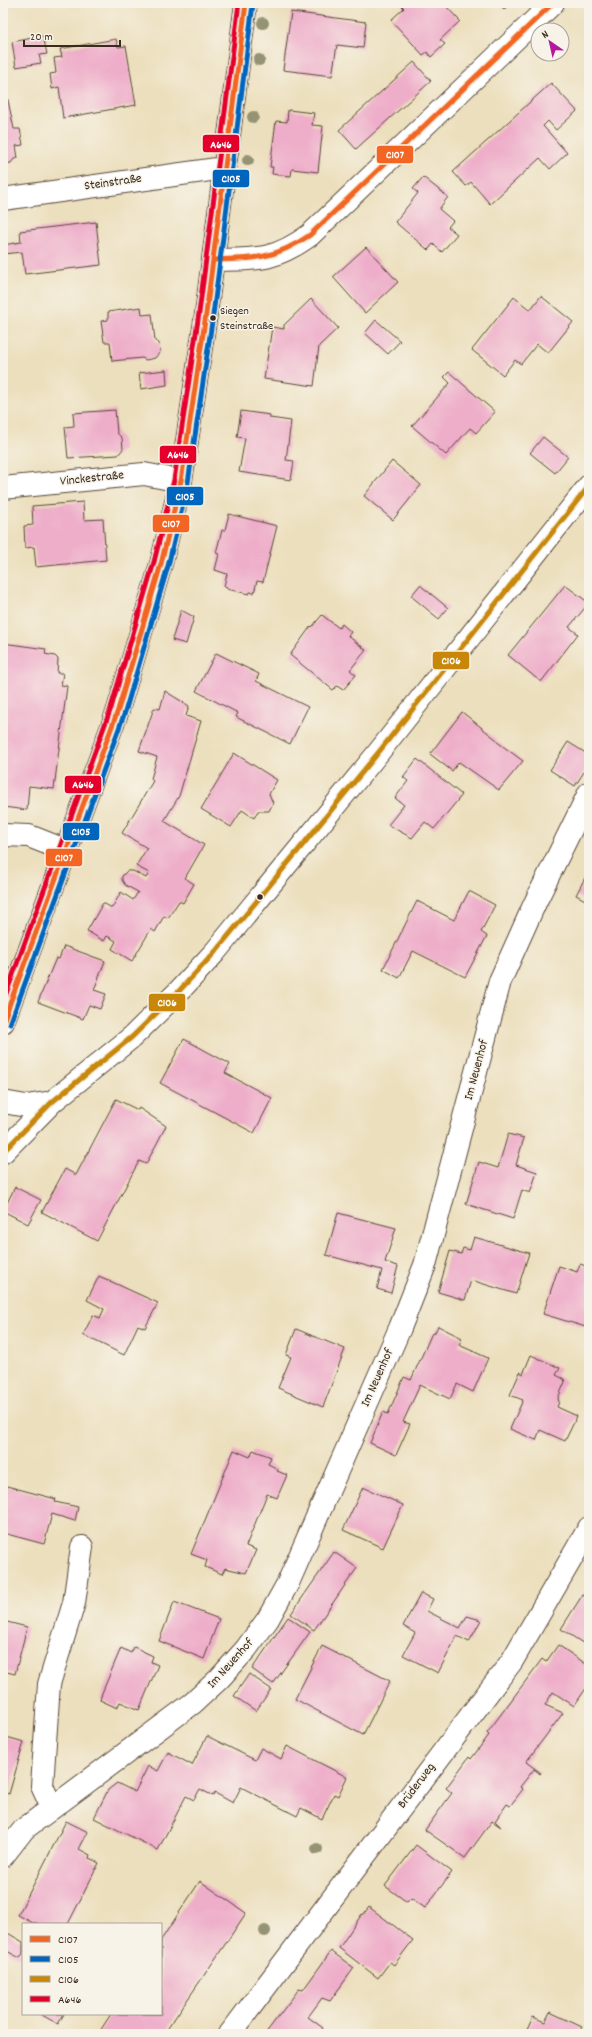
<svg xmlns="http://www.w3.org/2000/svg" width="592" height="2037" viewBox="0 0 592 2037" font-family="Dekko,sans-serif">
  <rect width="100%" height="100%" fill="#f7f3e8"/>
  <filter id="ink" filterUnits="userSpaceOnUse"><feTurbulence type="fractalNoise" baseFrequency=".025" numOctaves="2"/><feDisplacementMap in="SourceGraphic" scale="8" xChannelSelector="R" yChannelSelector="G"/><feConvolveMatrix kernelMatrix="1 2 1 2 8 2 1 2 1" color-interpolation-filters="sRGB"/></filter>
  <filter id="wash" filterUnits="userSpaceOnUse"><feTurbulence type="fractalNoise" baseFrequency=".012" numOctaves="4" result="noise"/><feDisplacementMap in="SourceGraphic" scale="16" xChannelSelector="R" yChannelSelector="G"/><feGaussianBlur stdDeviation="0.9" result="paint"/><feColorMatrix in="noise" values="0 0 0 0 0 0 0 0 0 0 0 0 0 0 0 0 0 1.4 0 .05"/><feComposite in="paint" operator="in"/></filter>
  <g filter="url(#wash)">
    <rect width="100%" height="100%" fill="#ecdfbd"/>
    <g id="blocks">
      <!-- building -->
      <path fill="#eeadc9" d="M 405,3 L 443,3 L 460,21 L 440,40 L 445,44 L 431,57 L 427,52 L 423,55 L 391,20 L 404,8 L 402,6 Z
        M 498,3 L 512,3 L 504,9 Z
        M 291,12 L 366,22 L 363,48 L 337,45 L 332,76 L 283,70 Z
        M 43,36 L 47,54 L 39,55 L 41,63 L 16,67 L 12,42 Z
        M 116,39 L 118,47 L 126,46 L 136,105 L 63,118 L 59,87 L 52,89 L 50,74 L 56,73 L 54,58 L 62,57 L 60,49 Z
        M 414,62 L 431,81 L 356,149 L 339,130 Z
        M 551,83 L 577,111 L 556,130 L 548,121 L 543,126 L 567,153 L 550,169 L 540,158 L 490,204 L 471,182 L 466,186 L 453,172 Z
        M 3,91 L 6,91 L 14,129 L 20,129 L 23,145 L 16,146 L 18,158 L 14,159 L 11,163 L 3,164 Z
        M 288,110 L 314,113 L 312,125 L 323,126 L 318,172 L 292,169 L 291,176 L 272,174 L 273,167 L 270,167 L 276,121 L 287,122 Z
        M 423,177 L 448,197 L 439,209 L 453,221 L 448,227 L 457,234 L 442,252 L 433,244 L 428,250 L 395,222 L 418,193 L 413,189 Z
        M 96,222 L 101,265 L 25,274 L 22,252 L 3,254 L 3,245 L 21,242 L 20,231 Z
        M 366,247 L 398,282 L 365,313 L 333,277 Z
        M 541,296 L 573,322 L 548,353 L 537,344 L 521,364 L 515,360 L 503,375 L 472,350 L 514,297 L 530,310 Z
        M 311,299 L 338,328 L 319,346 L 314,386 L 264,379 L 272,327 L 284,329 L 284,325 Z
        M 141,307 L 142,315 L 152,314 L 155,341 L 159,343 L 160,352 L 155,358 L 146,360 L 142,358 L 112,361 L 110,342 L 104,342 L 101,321 L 108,320 L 108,312 Z
        M 376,320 L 400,341 L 388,354 L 365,333 Z
        M 166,370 L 167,385 L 141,389 L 139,373 Z
        M 449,372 L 495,412 L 476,433 L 470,428 L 446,455 L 412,426 L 450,383 L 444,377 Z
        M 115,410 L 117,433 L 122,438 L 123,449 L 118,455 L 68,458 L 65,427 L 74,426 L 73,413 Z
        M 241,411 L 270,415 L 270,418 L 291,421 L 286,460 L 294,461 L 291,480 L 239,472 L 245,438 L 237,437 Z
        M 543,437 L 568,457 L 555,473 L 530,453 Z
        M 392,461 L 421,485 L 393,520 L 364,496 Z
        M 83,502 L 84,520 L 103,519 L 106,560 L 36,567 L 34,547 L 25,548 L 24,526 L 33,525 L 32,506 Z
        M 229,514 L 277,526 L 263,582 L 257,581 L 254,593 L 250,592 L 249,594 L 227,589 L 227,587 L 224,586 L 227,574 L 215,570 L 219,554 L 216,553 L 222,530 L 225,530 Z
        M 420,585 L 448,608 L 439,619 L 411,596 Z
        M 565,585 L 589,603 L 569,627 L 578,634 L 541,682 L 508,655 Z
        M 181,610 L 194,617 L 186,644 L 172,640 Z
        M 322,615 L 339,628 L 342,624 L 351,632 L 348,636 L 366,650 L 350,670 L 356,675 L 343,690 L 337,686 L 333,690 L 290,655 L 311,626 L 312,627 Z
        M 3,643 L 46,649 L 45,654 L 55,656 L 58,659 L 57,673 L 63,673 L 61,685 L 67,686 L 54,789 L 29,786 L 27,810 L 3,807 Z
        M 216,653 L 259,674 L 256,681 L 308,707 L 290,744 L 236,717 L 238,713 L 196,691 Z
        M 165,691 L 189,706 L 186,716 L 201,721 L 179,796 L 164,821 L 204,845 L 185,878 L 194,884 L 183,903 L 179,901 L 168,918 L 164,916 L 155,932 L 151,929 L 132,961 L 112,949 L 116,941 L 107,936 L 104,941 L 87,931 L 103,903 L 112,908 L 121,892 L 133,900 L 138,892 L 125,885 L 122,880 L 122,876 L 127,871 L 133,871 L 146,878 L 149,873 L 136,866 L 147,848 L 122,833 L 153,781 L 151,779 L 157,757 L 139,751 L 154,708 L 160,709 Z
        M 462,712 L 497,740 L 496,741 L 523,761 L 499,790 L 459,762 L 452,771 L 430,754 Z
        M 568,742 L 589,755 L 589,764 L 575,786 L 550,770 Z
        M 234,753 L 277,780 L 269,794 L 273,803 L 269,811 L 258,811 L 254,818 L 242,810 L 231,827 L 201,809 Z
        M 417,759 L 462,795 L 434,829 L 425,822 L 412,838 L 388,825 L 404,805 L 395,798 L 408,781 L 403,777 Z
        M 589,870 L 589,902 L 576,895 Z
        M 469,891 L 495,905 L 481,932 L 487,936 L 465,977 L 413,951 L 399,978 L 383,969 L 417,901 L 454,920 Z
        M 64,946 L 105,961 L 94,990 L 106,994 L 100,1009 L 89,1005 L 83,1019 L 38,1002 L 56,958 L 59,959 Z
        M 184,1039 L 230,1064 L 225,1073 L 272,1098 L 254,1133 L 160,1083 Z
        M 116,1099 L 138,1110 L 139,1108 L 166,1126 L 146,1164 L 139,1161 L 97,1241 L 42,1212 L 65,1169 L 76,1175 Z
        M 508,1134 L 524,1138 L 516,1165 L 537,1172 L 530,1193 L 522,1190 L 513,1219 L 466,1204 L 479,1162 L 498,1168 Z
        M 15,1187 L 41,1200 L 28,1224 L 3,1211 Z
        M 338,1213 L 396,1228 L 385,1262 L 398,1266 L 391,1293 L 377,1289 L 382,1270 L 326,1255 Z
        M 474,1237 L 529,1253 L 516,1294 L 471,1280 L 465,1300 L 438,1292 L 450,1251 L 461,1254 L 463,1248 L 470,1250 Z
        M 580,1264 L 589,1267 L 589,1328 L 543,1314 L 559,1266 L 577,1272 Z
        M 99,1276 L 158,1303 L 145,1328 L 138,1325 L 124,1355 L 83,1335 L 93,1315 L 100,1318 L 104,1309 L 87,1300 Z
        M 438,1326 L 462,1338 L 459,1345 L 488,1358 L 473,1392 L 457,1384 L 450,1399 L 420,1385 L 403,1422 L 410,1424 L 396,1455 L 370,1443 L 383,1412 L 388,1414 L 404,1377 L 411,1380 L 432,1333 L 434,1334 Z
        M 296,1329 L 345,1349 L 323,1407 L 278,1388 L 291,1357 L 286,1355 Z
        M 531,1355 L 560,1368 L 556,1375 L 564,1379 L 565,1382 L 558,1398 L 559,1402 L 557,1407 L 577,1416 L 565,1441 L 540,1430 L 536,1440 L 510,1429 L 523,1400 L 510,1395 L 520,1372 L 523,1374 Z
        M 234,1450 L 250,1457 L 253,1450 L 271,1457 L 268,1464 L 278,1469 L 277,1471 L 287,1475 L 277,1498 L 267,1494 L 246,1546 L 256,1550 L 246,1573 L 225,1568 L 222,1574 L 205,1567 L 207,1560 L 191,1554 Z
        M 3,1485 L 56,1499 L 55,1502 L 78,1507 L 75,1521 L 52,1514 L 44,1544 L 3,1533 Z
        M 363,1487 L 403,1505 L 383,1548 L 343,1530 Z
        M 334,1552 L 357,1568 L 314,1630 L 291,1614 Z
        M 421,1593 L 433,1599 L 427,1611 L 460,1628 L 467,1616 L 481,1620 L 469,1642 L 457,1636 L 438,1673 L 403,1655 L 415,1633 L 403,1626 Z
        M 583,1594 L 589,1598 L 589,1647 L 561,1629 Z
        M 174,1602 L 219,1619 L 204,1659 L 159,1641 Z
        M 288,1617 L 310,1632 L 273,1684 L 252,1669 Z
        M 3,1621 L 27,1627 L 15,1674 L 3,1671 Z
        M 558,1645 L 589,1666 L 589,1684 L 574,1706 L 553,1692 L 545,1705 L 563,1713 L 526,1762 L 541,1773 L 540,1774 L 534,1769 L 520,1787 L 523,1789 L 510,1806 L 507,1804 L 495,1821 L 501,1827 L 492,1821 L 465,1858 L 425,1830 L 452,1793 L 446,1788 L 469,1757 L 471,1759 L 489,1735 L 487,1733 L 542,1659 L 546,1662 Z
        M 322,1646 L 390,1681 L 363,1735 L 295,1699 Z
        M 134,1647 L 153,1656 L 151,1662 L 158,1665 L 139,1710 L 120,1702 L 117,1708 L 100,1700 L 102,1693 L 121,1648 L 131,1653 Z
        M 249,1674 L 271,1689 L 256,1711 L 234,1696 Z
        M 3,1736 L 24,1742 L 9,1794 L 3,1792 Z
        M 207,1736 L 255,1760 L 261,1748 L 281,1759 L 287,1746 L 347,1777 L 338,1796 L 334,1794 L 322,1819 L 301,1808 L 297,1816 L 241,1787 L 233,1803 L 215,1793 L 213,1796 L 200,1789 L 194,1800 L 186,1796 L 158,1850 L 94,1818 L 108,1790 L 117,1783 L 135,1792 L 148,1766 L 158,1771 L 168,1752 L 192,1765 Z
        M 66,1821 L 88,1832 L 79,1849 L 90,1855 L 89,1858 L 99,1863 L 68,1924 L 35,1924 L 18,1915 Z
        M 416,1845 L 452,1872 L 425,1908 L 411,1898 L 407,1902 L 385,1886 Z
        M 200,1881 L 246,1913 L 226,1943 L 164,2034 L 98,2034 L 111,2014 L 161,2014 L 161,1940 Z
        M 369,1907 L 413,1940 L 394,1965 L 390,1962 L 378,1978 L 339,1948 L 362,1914 L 363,1915 Z
        M 6,1932 L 23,1942 L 23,1953 L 20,1958 L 3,1949 L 3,1937 Z
        M 331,1951 L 354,1968 L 330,2001 L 322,1998 L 308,2017 L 323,2028 L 318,2034 L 265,2034 L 299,1989 L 303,1990 Z
        M 550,2012 L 582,2027 L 578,2034 L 525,2034 L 533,2017 L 545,2022 Z
        M 40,2014 L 64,2014 L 58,2024 Z"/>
    </g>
  </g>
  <g filter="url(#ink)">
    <use href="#blocks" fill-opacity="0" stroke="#564536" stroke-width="1"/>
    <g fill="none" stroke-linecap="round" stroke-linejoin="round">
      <defs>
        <path id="minor" d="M 3,199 L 224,168
          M 213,260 C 256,259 273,262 310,235 L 553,3
          M 3,488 L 144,474 L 181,481
          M 3,835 L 29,836 L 67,851
          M 3,1022 L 118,710 L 161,564 L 181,481 L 206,314 L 246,3
          M 3,1102 L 26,1106 L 52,1102
          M 3,1152 L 52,1102 L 132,1037 L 179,991 L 215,952 L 378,753 L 589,486
          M 52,1808 L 42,1786 L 49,1684 L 74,1603 L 82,1547
          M 3,1856 L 24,1829 L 193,1703 L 219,1679 L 246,1649 L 268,1619 L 288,1583 L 400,1328 L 425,1265 L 500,981 L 535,903 L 589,793
          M 230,2034 L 512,1661 L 589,1528"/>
      </defs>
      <!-- minor casing -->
      <use href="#minor" stroke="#564536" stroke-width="24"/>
      <!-- minor -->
      <use href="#minor" stroke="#fff" stroke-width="22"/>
      <defs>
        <path id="bus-1" d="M 213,260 C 254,259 275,259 310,235 L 553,3
          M 3,1022 L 118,710 L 161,564 L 181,481 L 206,314 L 246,3"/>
        <path id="bus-2" d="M 10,1024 L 125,712 L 168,566 L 188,483 L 213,315 L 253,4"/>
        <path id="bus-3" d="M 3,1152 L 52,1102 L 132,1037 L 179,991 L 215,952 L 378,753 L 589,486"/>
        <path id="bus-4" d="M 3,1002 L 111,708 L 154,562 L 174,480 L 199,313 L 239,3"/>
      </defs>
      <!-- bus-1 casing -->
      <use href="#bus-1" stroke="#f7f3e8" stroke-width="8"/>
      <!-- bus-2 casing -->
      <use href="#bus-2" stroke="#f7f3e8" stroke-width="8"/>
      <!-- bus-3 casing -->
      <use href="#bus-3" stroke="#f7f3e8" stroke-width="8"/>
      <!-- bus-4 casing -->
      <use href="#bus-4" stroke="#f7f3e8" stroke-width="8"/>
      <!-- bus-1 -->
      <use href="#bus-1" stroke="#f26522" stroke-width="5"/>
      <!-- bus-2 -->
      <use href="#bus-2" stroke="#0065bd" stroke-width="5"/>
      <!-- bus-3 -->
      <use href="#bus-3" stroke="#c88708" stroke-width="5"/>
      <!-- bus-4 -->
      <use href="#bus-4" stroke="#e4002b" stroke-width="5"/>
    </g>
    <!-- trees -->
    <g fill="#969375">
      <circle cx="263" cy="23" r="6"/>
      <circle cx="259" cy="60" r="6"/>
      <circle cx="253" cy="117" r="6"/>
      <circle cx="248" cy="160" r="6"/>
      <circle cx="317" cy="1849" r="6"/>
      <circle cx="265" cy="1931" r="6"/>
    </g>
  </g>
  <!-- markers -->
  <g fill="#3b2a1e" stroke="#f7f3e8" stroke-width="1.5">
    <circle cx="213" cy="318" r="3.5"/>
    <circle cx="260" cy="897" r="3.5"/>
  </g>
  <g text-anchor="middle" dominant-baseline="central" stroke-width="3" stroke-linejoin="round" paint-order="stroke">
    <!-- bus labels -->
    <g font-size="12" fill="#3b2a1e" stroke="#f7f3e8" text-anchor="start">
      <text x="220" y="311">Siegen<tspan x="220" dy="15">Steinstraße</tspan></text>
    </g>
    <!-- street labels -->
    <g font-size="13" fill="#3b2a1e" stroke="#f7f3e8">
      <text transform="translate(113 183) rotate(-8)">Steinstraße</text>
      <text transform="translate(92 479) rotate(-6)">Vinckestraße</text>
      <text transform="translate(477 1070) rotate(-75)">Im Neuenhof</text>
      <text transform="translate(378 1378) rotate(-66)">Im Neuenhof</text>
      <text transform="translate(231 1664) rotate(-48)">Im Neuenhof</text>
      <text transform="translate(417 1786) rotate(-53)">Brüderweg</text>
    </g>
  </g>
  <g stroke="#f7f3e8" stroke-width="1.5">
    <rect x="202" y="134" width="38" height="19" rx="4" fill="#e4002b"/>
    <rect x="376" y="145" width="38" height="19" rx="4" fill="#f26522"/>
    <rect x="212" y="169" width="38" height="19" rx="4" fill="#0065bd"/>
    <rect x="159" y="445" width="38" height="19" rx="4" fill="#e4002b"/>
    <rect x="166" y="486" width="38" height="20" rx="4" fill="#0065bd"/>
    <rect x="152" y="514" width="38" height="19" rx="4" fill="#f26522"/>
    <rect x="432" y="651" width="38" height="19" rx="4" fill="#c88708"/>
    <rect x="64" y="775" width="38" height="19" rx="4" fill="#e4002b"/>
    <rect x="62" y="822" width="38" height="19" rx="4" fill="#0065bd"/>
    <rect x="45" y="848" width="38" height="19" rx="4" fill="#f26522"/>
    <rect x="148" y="993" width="38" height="19" rx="4" fill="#c88708"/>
  </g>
  <g font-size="11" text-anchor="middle" font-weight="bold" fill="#fff">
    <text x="221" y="148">A646</text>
    <text x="395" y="158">C107</text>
    <text x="231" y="182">C105</text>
    <text x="178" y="458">A646</text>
    <text x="185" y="500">C105</text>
    <text x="171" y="527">C107</text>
    <text x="451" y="664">C106</text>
    <text x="83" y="788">A646</text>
    <text x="81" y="835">C105</text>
    <text x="64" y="861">C107</text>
    <text x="167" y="1006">C106</text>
  </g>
  <!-- margin -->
  <rect width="592" height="2037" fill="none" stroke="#f7f3e8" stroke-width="16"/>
  <!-- legend -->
  <rect x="22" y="1923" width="140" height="92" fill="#f7f3e8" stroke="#aca397"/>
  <rect x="30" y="1936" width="20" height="6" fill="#f26522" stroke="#aca397"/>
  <text x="58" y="1943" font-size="12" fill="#3b2a1e">C107</text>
  <rect x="30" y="1956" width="20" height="6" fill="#0065bd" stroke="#aca397"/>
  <text x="58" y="1963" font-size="12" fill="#3b2a1e">C105</text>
  <rect x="30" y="1976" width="20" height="6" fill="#c88708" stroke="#aca397"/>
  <text x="58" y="1983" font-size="12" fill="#3b2a1e">C106</text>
  <rect x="30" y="1996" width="20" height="6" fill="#e4002b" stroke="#aca397"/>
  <text x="58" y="2003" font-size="12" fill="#3b2a1e">A646</text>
  <!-- north arrow -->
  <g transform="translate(550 42) rotate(326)"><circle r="19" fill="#f7f3e8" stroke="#aca397"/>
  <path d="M0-3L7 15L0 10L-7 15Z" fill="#b5179e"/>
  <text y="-6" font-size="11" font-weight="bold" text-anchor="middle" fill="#3b2a1e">N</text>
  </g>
  <!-- scale -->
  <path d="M24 40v6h96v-6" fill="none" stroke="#3b2a1e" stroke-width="2"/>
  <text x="30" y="40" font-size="12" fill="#3b2a1e" stroke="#f7f3e8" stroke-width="3" paint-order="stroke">20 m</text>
</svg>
